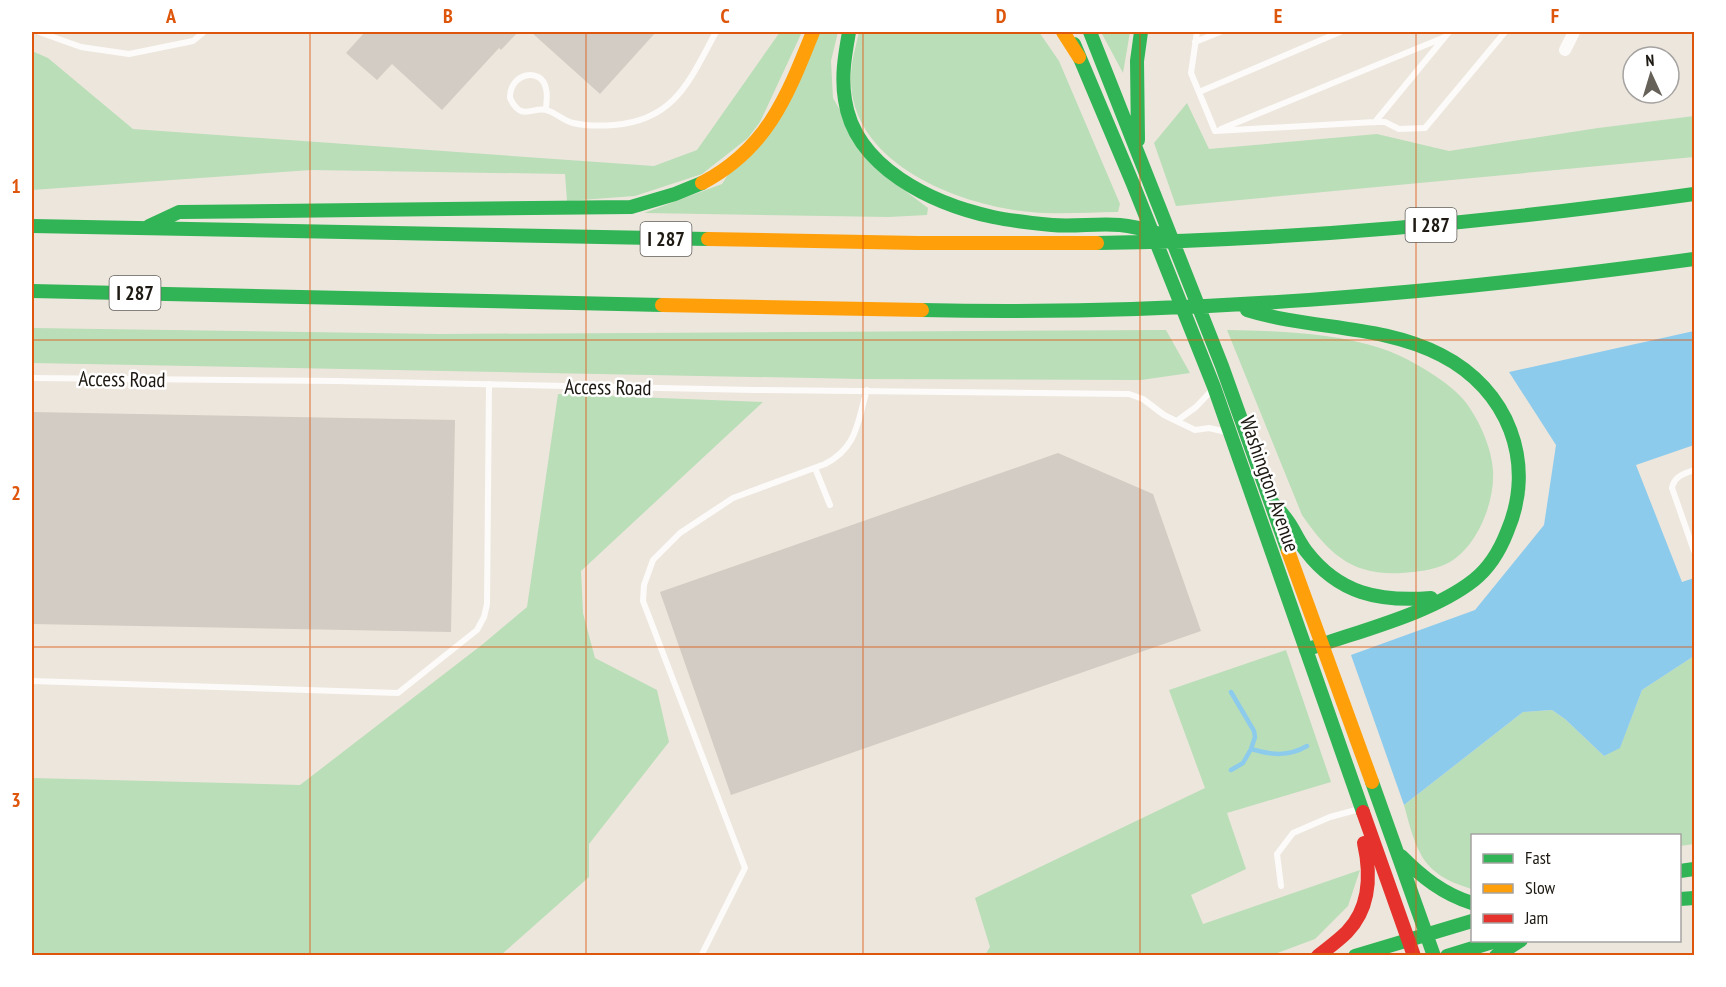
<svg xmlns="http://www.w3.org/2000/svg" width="1726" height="987" viewBox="0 0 1726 987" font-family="'PT Sans Narrow',sans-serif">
  <rect width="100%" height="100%" fill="#ede6dc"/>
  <!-- green -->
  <path fill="#badeb8" d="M 780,32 L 802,32 L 760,122 L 748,138 L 702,174 L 635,196 L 567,201 L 565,174 L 311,170 L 32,190 L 32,51 L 48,58 L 133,129 L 654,166 L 697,150 Z
    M 820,32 L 838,32 L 831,61 L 833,98 L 872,166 L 928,208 L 927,215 L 889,217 L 644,213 L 722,184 Z
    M 859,32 L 1039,32 L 1059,61 L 1120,204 L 1118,212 C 1090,212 1060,215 1031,212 C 959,206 849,163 851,77 C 851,62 856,46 859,32 Z
    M 1101,32 L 1130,32 L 1123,73 Z
    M 1187,103 L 1209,149 L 1377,134 L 1449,151 L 1598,128 L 1694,116 L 1694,157 L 1176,206 L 1154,143 Z
    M 32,328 L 440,334 L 1166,330 L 1190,373 L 1141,380 L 861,379 L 32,363 Z
    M 1227,330 C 1278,331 1330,332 1380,348 C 1406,356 1451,382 1467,404 C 1480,422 1492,449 1493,471 C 1495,503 1476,550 1446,564 C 1434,570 1416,572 1402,573 C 1352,576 1329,554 1302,515 Z
    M 558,394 L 763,402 L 581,571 L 583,613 L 595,658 L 657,690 L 669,742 L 589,844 L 589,877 L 501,955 L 32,955 L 32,778 L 300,785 L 483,644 L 527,607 Z
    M 1286,650 L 1331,782 L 1227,813 L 1246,869 L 1191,895 L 1203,924 L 1360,870 L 1348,906 L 1315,939 L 1272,955 L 985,955 L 990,947 L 975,898 L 1205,788 L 1169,690 Z
    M 1694,656 L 1694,844 L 1680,846 L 1680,836 L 1472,836 L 1472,889 C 1421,874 1417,852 1404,805 L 1523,712 L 1552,710 L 1565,719 L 1604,756 L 1620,747 L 1642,690 Z"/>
  <!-- water -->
  <path fill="#8dcbed" d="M 1694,331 L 1694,445 L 1636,465 L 1682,582 L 1694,578 L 1694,656 L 1642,690 L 1620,748 L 1604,756 L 1565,719 L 1552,710 L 1523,712 L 1404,805 L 1351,655 L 1475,610 L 1544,525 L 1556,445 L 1509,372 Z"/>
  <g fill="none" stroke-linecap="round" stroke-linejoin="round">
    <!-- stream -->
    <path stroke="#8dcbed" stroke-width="4.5" d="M 1231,692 L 1254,731 L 1255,737 L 1251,749
      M 1231,770 L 1243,763 L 1251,749 C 1272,755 1288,757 1307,746"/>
  </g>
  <!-- building -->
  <path fill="#d2ccc4" d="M 365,32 L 518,32 L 501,50 L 499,48 L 442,110 L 392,64 L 377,80 L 346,53 Z
    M 531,32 L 656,32 L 600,94 Z
    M 32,412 L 455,420 L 451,632 L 32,624 Z
    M 1058,453 L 1153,494 L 1201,631 L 731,795 L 660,592 Z"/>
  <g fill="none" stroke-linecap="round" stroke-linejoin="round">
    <!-- lane -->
    <path stroke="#fcfbfa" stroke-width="6" d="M 39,32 L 81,47 L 129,54 L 193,41 L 204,32
      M 1197,32 L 1191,73 L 1215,131 L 1375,122 L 1385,122 L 1399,129 L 1425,128 L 1505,32
      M 1195,42 L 1220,32
      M 1199,92 L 1340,32
      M 546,109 C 546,103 548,96 546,89 C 542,66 509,73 510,98 C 522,124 534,104 549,111 C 557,114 564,121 573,123 C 586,126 601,126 614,125 C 676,120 690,79 716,32
      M 1375,122 L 1449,32
      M 1221,129 L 1445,37
      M 32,378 L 337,381 L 754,390 L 1129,394 L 1143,399 L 1164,415 L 1195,430 L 1209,428 L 1226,432
      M 1178,420 L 1196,407 L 1213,389
      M 815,468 L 830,505
      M 1694,470 C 1684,474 1674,476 1672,488 L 1694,551
      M 32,681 L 398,693 L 477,630 L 484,617 L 487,604 L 489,384
      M 1281,886 L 1277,854 L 1293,833 L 1330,817 L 1356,810
      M 701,956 L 745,868 L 643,601 L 644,585 L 653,560 L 680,533 L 733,498 L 825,464 C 858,447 857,422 867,390"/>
    <!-- street -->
    <path stroke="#fcfbfa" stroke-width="12" d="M 1565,50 L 1574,32"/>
    <!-- fast -->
    <path stroke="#30b455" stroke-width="14" d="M 849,32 C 845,55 841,76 845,100 C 855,168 933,204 993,217 C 1012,221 1032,223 1052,225 C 1075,227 1097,223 1120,225 C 1134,226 1147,230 1160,234
      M 1090,32 L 1222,366 L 1288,551
      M 1074,44 L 1133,184 L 1214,387 L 1363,812
      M 1138,140 L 1137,61 L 1141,32
      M 32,226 L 708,239
      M 149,226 L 179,212 L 631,207 L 675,194 L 702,183
      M 1097,243 C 1297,240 1496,222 1694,194
      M 32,291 L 662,305
      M 922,310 C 1181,316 1438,294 1694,259
      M 1247,310 C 1311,330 1381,324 1441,355 C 1508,389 1537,463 1507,532 C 1500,550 1489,568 1474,580 C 1431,614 1358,631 1306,650
      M 1271,501 C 1277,508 1284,515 1289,523 C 1295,532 1299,542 1306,551 C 1339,594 1379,602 1431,598
      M 1372,782 L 1434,956
      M 1401,856 C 1422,877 1443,894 1472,903
      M 1680,871 L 1694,869
      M 1680,899 L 1694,898
      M 1355,956 L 1472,921
      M 1447,956 L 1499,940
      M 1496,956 L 1521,940"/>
    <!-- slow -->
    <path stroke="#ff9f0a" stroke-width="14" d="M 1063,32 L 1079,57
      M 702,183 C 767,149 787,97 813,32
      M 708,239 L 918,243 L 1097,243
      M 662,305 L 922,310
      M 1288,551 L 1372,782"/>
    <!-- jam -->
    <path stroke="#e5322d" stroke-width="14" d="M 1363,812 L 1414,956
      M 1318,956 C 1328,948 1338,941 1347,932 C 1371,907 1371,874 1364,843"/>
  </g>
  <!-- grid -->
  <path fill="none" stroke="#de560c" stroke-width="1.5" stroke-opacity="0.55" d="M 310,32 L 310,956M 586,32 L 586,956M 863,32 L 863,956M 1140,32 L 1140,956M 1416,32 L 1416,956M 32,340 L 1694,340M 32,647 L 1694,647"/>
  <g text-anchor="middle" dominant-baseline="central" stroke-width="5" stroke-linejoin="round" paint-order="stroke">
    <!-- shield labels -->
    <g fill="#fff" stroke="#625f5a" stroke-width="1.5">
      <rect x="1405.5" y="208" width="51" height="34" rx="4.5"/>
      <rect x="640.5" y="222" width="51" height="34" rx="4.5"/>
      <rect x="109.5" y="276" width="51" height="34" rx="4.5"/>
    </g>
    <g font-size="20" font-weight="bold" fill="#1e1a13">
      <text x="1431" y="225">I 287</text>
      <text x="666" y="239">I 287</text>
      <text x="135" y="293">I 287</text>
    </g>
    <!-- street labels -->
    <g font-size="21" fill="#1e1a13" stroke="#fff">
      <text transform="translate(122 379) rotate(1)">Access Road</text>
      <text transform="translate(608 387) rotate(1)">Access Road</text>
      <text transform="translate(1270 484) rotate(71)">Washington Avenue</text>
    </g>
  </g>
  <!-- border -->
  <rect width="1726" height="987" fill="none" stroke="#ffffff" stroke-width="66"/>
  <!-- legend -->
  <rect x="1471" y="834" width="210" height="108" fill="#ffffff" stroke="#a5a3a1" stroke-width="1.5"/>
  <rect x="1483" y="854" width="30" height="9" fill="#30b455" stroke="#a5a3a1" stroke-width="1.5"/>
  <text x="1525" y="864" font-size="18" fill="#1e1a13">Fast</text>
  <rect x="1483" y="884" width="30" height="9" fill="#ff9f0a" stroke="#a5a3a1" stroke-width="1.5"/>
  <text x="1525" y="894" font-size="18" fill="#1e1a13">Slow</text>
  <rect x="1483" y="914" width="30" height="9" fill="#e5322d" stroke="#a5a3a1" stroke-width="1.5"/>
  <text x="1525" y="924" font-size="18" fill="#1e1a13">Jam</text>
  <!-- north arrow -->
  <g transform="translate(1651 75) rotate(356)"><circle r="28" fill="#ffffff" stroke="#a5a3a1" stroke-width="1.5"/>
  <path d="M0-4.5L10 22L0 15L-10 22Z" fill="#666159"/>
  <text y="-9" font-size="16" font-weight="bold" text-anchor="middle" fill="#1e1a13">N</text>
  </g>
  <rect x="33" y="33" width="1660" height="921" fill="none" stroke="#de560c" stroke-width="2"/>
  <g font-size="20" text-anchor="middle" font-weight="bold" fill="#de560c">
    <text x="171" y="23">A</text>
    <text x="448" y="23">B</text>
    <text x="725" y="23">C</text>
    <text x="1001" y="23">D</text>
    <text x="1278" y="23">E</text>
    <text x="1555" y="23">F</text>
    <text x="16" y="193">1</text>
    <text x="16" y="500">2</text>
    <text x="16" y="807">3</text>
  </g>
</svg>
